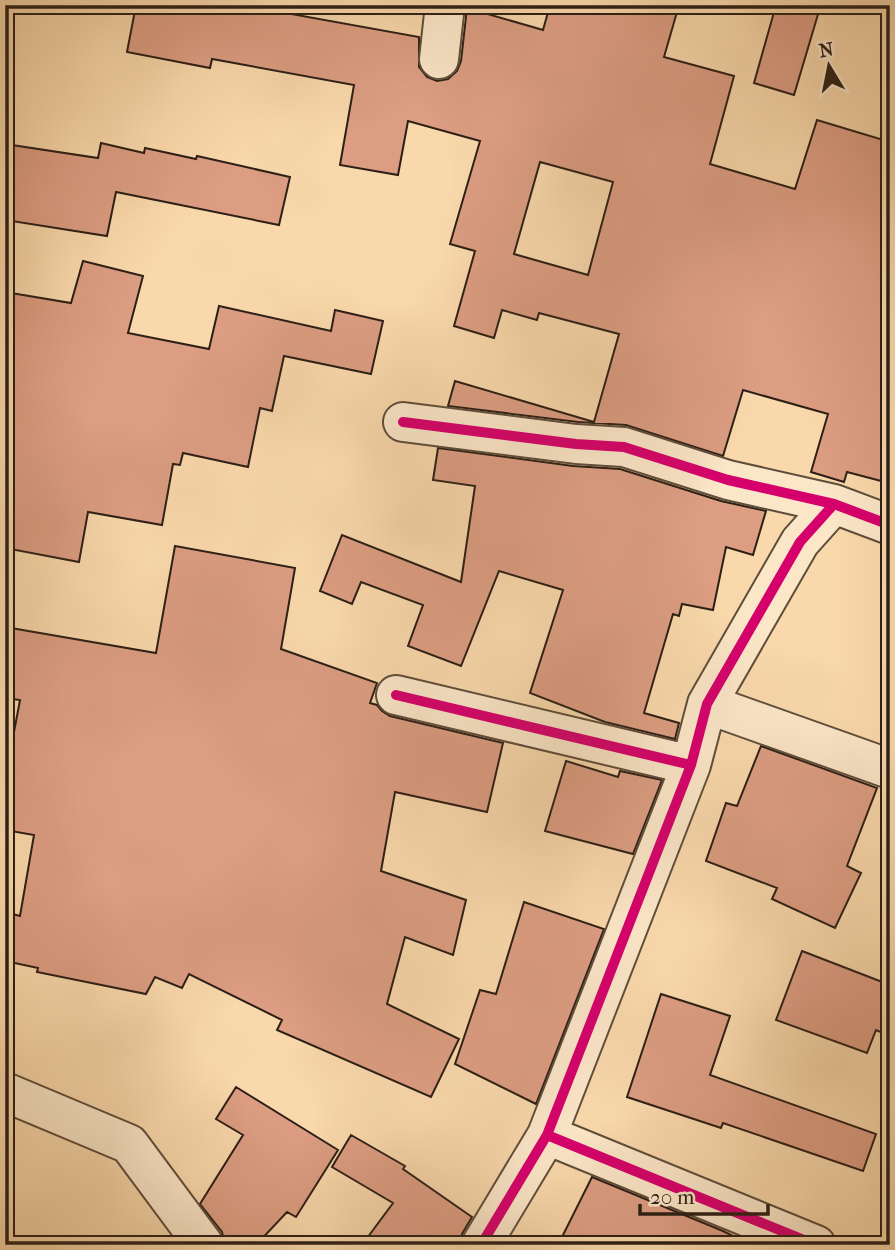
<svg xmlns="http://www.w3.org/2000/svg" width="895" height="1250" viewBox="0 0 895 1250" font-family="'IM FELL French Canon',serif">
  <rect width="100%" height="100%" fill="#f9d8ab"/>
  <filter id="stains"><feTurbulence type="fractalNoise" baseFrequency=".00286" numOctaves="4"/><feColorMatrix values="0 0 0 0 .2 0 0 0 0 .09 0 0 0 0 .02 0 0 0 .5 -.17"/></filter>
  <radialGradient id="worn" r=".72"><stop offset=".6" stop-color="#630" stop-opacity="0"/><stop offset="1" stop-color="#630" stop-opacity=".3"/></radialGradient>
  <!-- building -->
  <path fill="#dc9d82" stroke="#2c1f16" stroke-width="2" fill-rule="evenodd" d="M 136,5 L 242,5 L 419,37 L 419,67 L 427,77 L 437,81 L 448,79 L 457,71 L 461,61 L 467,8 L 543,30 L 550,5 L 679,5 L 664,57 L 734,76 L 710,164 L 795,189 L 817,120 L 890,142 L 890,464 L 885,482 L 847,472 L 844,482 L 811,472 L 828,414 L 743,390 L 723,456 L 626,425 L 578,422 L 448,406 L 455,381 L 594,422 L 619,334 L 539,313 L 537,320 L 502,310 L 494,338 L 454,326 L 475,251 L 450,244 L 480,141 L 408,121 L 398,175 L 340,165 L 354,85 L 212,59 L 210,68 L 127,52 ZM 540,162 L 613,182 L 588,275 L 514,254 Z
    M 776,5 L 799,5 L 819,11 L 794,95 L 754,83 Z
    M 101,143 L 144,153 L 145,148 L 196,159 L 197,156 L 290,177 L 279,225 L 116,192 L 107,236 L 5,220 L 5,144 L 98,158 Z
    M 83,261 L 143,276 L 128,333 L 209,349 L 219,306 L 331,331 L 335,310 L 383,321 L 371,374 L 284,356 L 272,411 L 260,408 L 248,467 L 183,453 L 180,465 L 173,464 L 162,525 L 88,512 L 79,562 L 5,548 L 5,292 L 71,303 Z
    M 438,448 L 573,466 L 620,469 L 721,501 L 766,511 L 753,555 L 726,547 L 713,610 L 682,604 L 679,616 L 673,614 L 644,713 L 679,723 L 675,739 L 605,722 L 530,693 L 563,590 L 499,571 L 461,666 L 408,646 L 423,605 L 361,582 L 352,604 L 320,591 L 342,535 L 461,582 L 475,486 L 433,480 Z
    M 175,546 L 295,568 L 281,649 L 377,683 L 370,703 L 377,705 L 382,711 L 390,716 L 503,743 L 487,812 L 395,792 L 381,871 L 466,900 L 453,955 L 405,937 L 387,1004 L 459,1039 L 431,1097 L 277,1030 L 282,1020 L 189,974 L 182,988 L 155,977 L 146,994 L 37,972 L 38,968 L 5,961 L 5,912 L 20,916 L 34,835 L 5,830 L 5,780 L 20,700 L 5,698 L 5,627 L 156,653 Z
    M 761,746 L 877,788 L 847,866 L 861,873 L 835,928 L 772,899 L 777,888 L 706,861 L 726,803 L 737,806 Z
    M 566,761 L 618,777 L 620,771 L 662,780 L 633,854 L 545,831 Z
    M 524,902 L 604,929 L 536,1104 L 455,1064 L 480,990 L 496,994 Z
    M 802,951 L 890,985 L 890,1036 L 876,1030 L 867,1053 L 776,1020 Z
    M 661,994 L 730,1016 L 710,1075 L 876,1134 L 863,1171 L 723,1123 L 721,1128 L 627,1097 Z
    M 236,1087 L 338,1150 L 296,1217 L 287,1212 L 256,1245 L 225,1245 L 222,1232 L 200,1204 L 243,1135 L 216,1119 Z
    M 351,1135 L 405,1166 L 403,1169 L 472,1217 L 462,1234 L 459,1245 L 362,1245 L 393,1203 L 332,1167 Z
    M 592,1177 L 723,1231 L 751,1245 L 558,1245 Z"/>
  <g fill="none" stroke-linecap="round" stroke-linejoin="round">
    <defs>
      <path id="minor" d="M 439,59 L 445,5
        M 403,422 L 576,444 L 624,447 L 728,480 L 834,504
        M 396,695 L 691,765
        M 707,704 L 890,769
        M 5,1092 L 129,1144 L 204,1245
        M 547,1135 L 816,1245
        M 481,1245 L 547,1135 L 691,765 L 707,704 L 800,542 L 834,504 L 890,525"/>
    </defs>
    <!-- minor casing -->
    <use href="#minor" stroke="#5f4d3b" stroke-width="42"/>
    <!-- minor -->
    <use href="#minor" stroke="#fbe6c8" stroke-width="38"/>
    <defs>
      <path id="cycleway" d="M 403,422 L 576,444 L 624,447 L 728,480 L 834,504
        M 396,695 L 691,765
        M 547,1135 L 816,1245
        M 481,1245 L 547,1135 L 691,765 L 707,704 L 800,542 L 834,504 L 890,525"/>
    </defs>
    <!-- cycleway casing -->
    <use href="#cycleway" stroke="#fbe6c8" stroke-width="15"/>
    <!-- cycleway -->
    <use href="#cycleway" stroke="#d6006c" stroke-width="10"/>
  </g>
  <!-- margin -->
  <rect width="895" height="1250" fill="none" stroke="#f9d8ab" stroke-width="28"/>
  <rect x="7" y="7" width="881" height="1236" fill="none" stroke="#2c1f16" stroke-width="3.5"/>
  <rect x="14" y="14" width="867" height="1222" fill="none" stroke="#2c1f16" stroke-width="2"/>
  <!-- north arrow -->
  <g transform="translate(829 66) rotate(350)" stroke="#fbe6c8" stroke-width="5" paint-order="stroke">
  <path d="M0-5L12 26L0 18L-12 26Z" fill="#2c1f16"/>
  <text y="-10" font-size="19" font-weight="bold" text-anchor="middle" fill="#2c1f16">N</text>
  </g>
  <!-- scale -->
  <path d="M640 1204v10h128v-10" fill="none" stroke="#2c1f16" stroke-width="3.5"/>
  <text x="650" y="1204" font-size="21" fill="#2c1f16" stroke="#fbe6c8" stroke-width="5" paint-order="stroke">20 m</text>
  <rect width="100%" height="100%" filter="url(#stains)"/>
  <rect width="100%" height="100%" fill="url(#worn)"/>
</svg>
